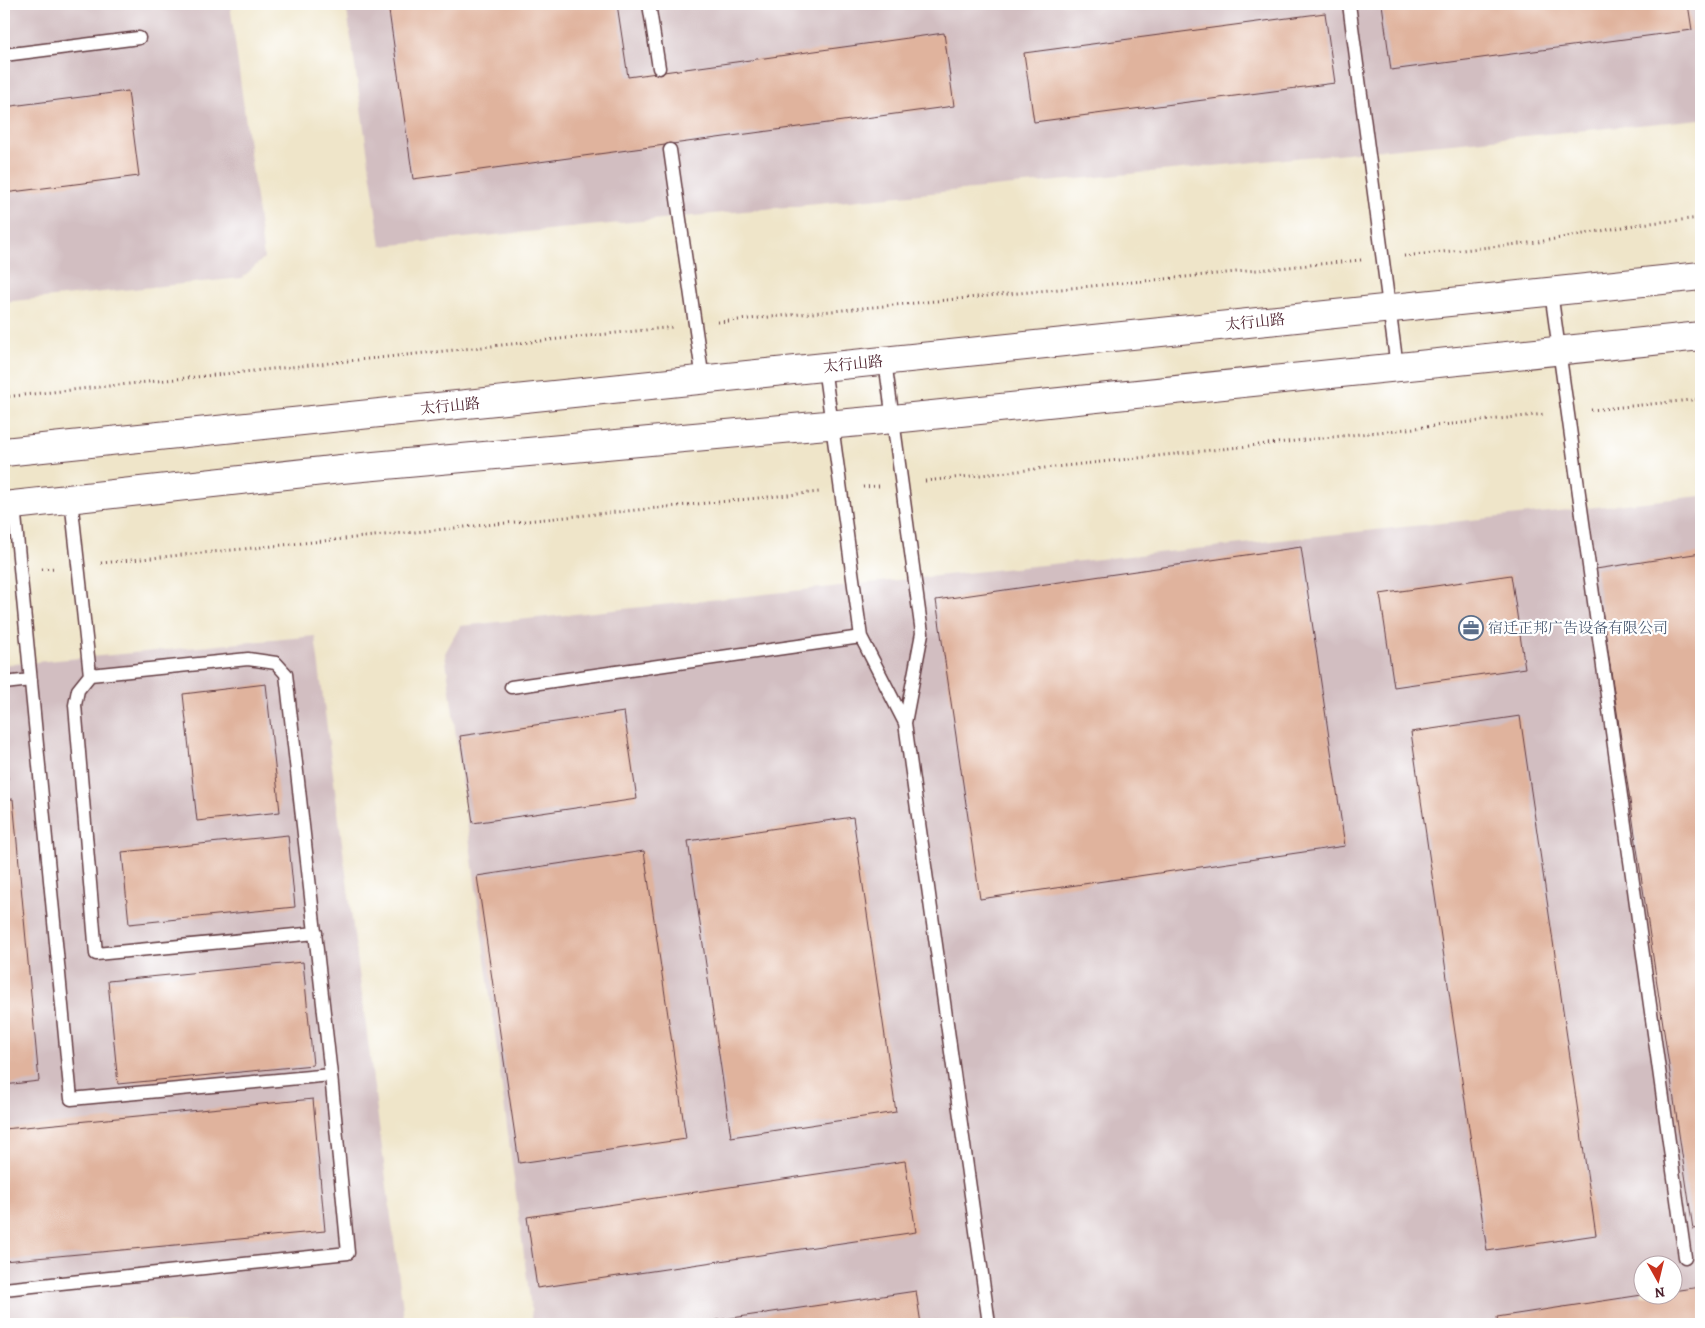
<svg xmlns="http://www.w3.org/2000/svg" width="1705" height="1328" viewBox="0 0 1705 1328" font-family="Alegreya,'Noto Serif SC',serif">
  <rect width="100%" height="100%" fill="#fff"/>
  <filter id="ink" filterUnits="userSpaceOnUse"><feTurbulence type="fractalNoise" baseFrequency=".02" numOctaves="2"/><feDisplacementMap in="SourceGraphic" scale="10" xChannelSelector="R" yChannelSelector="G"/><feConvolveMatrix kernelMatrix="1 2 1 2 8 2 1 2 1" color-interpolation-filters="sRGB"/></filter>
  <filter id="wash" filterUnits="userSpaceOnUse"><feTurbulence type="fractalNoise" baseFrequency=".0096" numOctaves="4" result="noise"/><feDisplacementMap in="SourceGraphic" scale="20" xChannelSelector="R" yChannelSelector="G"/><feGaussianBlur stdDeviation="1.12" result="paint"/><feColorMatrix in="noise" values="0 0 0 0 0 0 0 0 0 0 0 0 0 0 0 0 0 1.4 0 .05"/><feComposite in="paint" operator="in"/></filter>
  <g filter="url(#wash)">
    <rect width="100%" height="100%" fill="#efe5c9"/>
    <!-- industrial -->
    <path fill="#d2bec1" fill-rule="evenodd" d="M 4,4 L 230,4 L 264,258 L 242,278 L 4,302 Z
      M 346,4 L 1701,4 L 1701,119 L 381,246 Z
      M 1701,496 L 1701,1324 L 533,1324 L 445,653 L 460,626 ZM 1642,1266 L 1672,1266 L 1672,1296 L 1642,1296 Z
      M 315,636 L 405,1324 L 4,1324 L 4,665 Z"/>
    <g id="blocks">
      <!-- building -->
      <path fill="#e0b39d" d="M 388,4 L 617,4 L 628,77 L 944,33 L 954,106 L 413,179 Z
        M 1382,4 L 1688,4 L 1692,30 L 1391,70 Z
        M 1325,13 L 1335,83 L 1034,122 L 1024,53 Z
        M 128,91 L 139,176 L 4,193 L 4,107 Z
        M 1301,547 L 1345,846 L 980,899 L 936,600 Z
        M 1701,553 L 1701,1228 L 1693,1229 L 1596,569 Z
        M 1511,575 L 1525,668 L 1394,687 L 1380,594 Z
        M 266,684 L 280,812 L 197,821 L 183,694 Z
        M 624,712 L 637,799 L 473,823 L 460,736 Z
        M 1520,716 L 1596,1235 L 1487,1251 L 1411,732 Z
        M 4,751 L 8,779 L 4,780 Z
        M 13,799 L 39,1081 L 4,1085 L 4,800 Z
        M 853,817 L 896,1112 L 731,1137 L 688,841 Z
        M 288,835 L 295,907 L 129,924 L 122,852 Z
        M 644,851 L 686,1139 L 519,1163 L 477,876 Z
        M 303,962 L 313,1065 L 118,1084 L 108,981 Z
        M 313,1099 L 325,1231 L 4,1261 L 4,1129 Z
        M 905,1161 L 916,1232 L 537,1288 L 527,1217 Z
        M 1701,1287 L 1701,1324 L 1498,1324 L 1497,1317 L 1642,1295 L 1672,1296 L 1672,1291 Z
        M 916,1291 L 921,1324 L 698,1324 L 698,1323 Z"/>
    </g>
  </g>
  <g filter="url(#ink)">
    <use href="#blocks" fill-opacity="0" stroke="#633d43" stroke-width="1"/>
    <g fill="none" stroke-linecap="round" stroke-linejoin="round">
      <defs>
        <path id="service" d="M 649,4 L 659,68
          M 1349,4 L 1397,367
          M 4,55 L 139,38
          M 670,150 L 703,380
          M 1551,292 L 1685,1257
          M 824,367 L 861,637 L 905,723 L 922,633 L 885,361
          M 71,499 L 90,675 L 248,659 L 276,663 L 286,674 L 331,1075
          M 90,675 L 78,690 L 75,705 L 96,954 L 316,933
          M 4,683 L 31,680
          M 511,687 L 861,637
          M 905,723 L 989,1324
          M 4,1289 L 348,1253 L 331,1075 L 71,1099 L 14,505"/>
        <path id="tertiary" d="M 4,452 L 1701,276
          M 4,506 L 341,469 L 893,419 L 1701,336"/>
      </defs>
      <!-- service casing -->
      <use href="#service" stroke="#633d43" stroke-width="15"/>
      <!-- tertiary casing -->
      <use href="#tertiary" stroke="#633d43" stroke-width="30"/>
      <!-- path -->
      <path stroke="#633d43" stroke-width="3" stroke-dasharray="1 4" stroke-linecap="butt" d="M 1404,256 L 1538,242 L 1640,224 L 1701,218
        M 718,322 L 1361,260
        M 4,397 L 674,327
        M 1591,410 L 1701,399
        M 925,481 L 1545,414
        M 863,487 L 879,486
        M 101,563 L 819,492
        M 42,569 L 55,568"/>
      <!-- service -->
      <use href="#service" stroke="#fff" stroke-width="12"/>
      <!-- tertiary -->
      <use href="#tertiary" stroke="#fff" stroke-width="28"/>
    </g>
  </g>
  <!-- icons -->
  <defs>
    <symbol id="office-ring" viewBox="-11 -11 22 22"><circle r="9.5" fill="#fff" stroke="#5c6f8a" stroke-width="1.5"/><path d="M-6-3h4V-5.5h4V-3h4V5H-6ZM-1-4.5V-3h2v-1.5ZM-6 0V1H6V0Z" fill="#5c6f8a"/></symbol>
  </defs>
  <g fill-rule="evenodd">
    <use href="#office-ring" x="1457" y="614" width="28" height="28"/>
  </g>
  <g text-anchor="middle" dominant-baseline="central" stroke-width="4.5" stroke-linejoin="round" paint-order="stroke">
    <!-- street labels -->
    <g font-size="15" fill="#4a1f2b" stroke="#fff">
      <text transform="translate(1255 322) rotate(-6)">太行山路</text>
      <text transform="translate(853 364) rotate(-6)">太行山路</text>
      <text transform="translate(450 406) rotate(-6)">太行山路</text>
    </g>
    <!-- service labels -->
    <g font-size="15" fill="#4e5e75" stroke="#fff" text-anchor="start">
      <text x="1488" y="628">宿迁正邦广告设备有限公司</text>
    </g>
  </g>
  <!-- margin -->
  <rect width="1705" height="1328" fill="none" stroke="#fff" stroke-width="20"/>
  <!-- north arrow -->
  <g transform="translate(1658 1280) rotate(172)"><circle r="24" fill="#ffffff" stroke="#b7a5aa"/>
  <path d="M0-4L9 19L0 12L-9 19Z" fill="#c8321e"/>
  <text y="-8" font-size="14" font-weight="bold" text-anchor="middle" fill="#4a1f2b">N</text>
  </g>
</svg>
